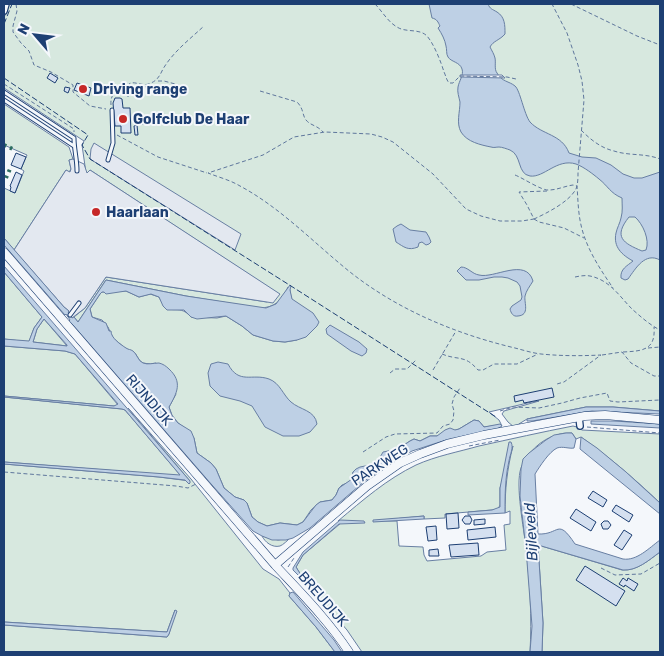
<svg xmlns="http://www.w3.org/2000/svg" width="664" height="656" viewBox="0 0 664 656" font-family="Rubik,sans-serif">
  <rect width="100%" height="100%" fill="#f4f7fb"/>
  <!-- green -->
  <path fill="#d7e8df" stroke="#687fa3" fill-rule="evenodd" d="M 9,4 L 660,4 L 660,411 L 613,407 L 586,407 L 527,419 L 514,427 L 508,422 L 502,414 L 504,411 L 539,401 L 532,402 L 489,412 L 499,420 L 502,426 L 500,425 L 484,427 L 479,421 L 474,420 L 459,429 L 437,436 L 430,436 L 420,441 L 414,439 L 410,441 L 404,445 L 402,448 L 397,451 L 393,452 L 388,451 L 381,457 L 375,465 L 353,472 L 352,479 L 350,482 L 342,485 L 339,488 L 336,495 L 332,500 L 320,502 L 311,510 L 303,522 L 297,525 L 280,523 L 267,526 L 258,522 L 252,517 L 247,503 L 244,500 L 235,497 L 224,488 L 216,469 L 211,463 L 197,453 L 194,438 L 185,428 L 178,423 L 172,415 L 169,407 L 176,394 L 156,363 L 150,364 L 143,363 L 140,361 L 135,353 L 125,348 L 113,338 L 108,327 L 102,320 L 92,317 L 90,309 L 100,294 L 102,292 L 126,291 L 139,297 L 150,294 L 159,297 C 170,320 177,301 191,317 L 217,318 L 226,316 L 242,326 L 253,335 L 273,341 L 285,342 L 297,340 L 290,290 L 288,287 C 282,301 274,308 259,308 L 186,296 L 106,280 L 78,322 L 74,317 L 85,308 L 106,277 L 267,302 L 279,294 L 90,170 L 87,173 L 86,173 L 82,145 L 84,141 L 4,88 L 4,18 Z
    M 4,104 L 69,147 L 73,159 L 69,160 L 71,169 L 69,172 L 66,170 L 14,250 L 4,238 L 4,188 L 15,193 L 24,171 L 21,169 L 27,155 L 4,145 Z
    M 4,272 L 42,317 L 34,328 L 29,342 L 4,339 Z
    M 44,319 L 67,346 L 33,342 L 37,329 Z
    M 4,346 L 65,351 L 75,354 L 118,405 L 114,406 L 4,396 Z
    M 4,397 L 122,409 L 125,410 L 181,476 L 4,462 Z
    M 128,408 L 191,479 L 263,569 L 279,579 L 290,593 L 289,596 L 316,627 L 335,652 L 4,652 L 4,625 L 167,637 L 169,634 L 175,610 L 167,632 L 4,622 L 4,464 L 159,477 L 190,481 Z
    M 573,426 L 577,427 L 582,430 L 660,434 L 660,503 C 635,479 609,457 581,437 L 576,439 L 572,433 C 567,433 561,433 557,435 C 541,439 527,453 521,468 C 515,485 524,529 526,548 C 530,583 532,618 530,652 L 362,652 L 347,630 L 301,577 L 301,575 L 296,567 L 303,555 L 341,523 L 340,520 L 339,521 L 338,521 C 363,500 387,479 416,465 C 436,456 458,452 479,446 C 511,439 542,432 573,426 ZM 513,446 C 507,469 505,490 505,513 L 510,511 L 510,524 L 504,525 L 506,550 L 487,552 L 481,556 L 427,561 L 424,555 L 423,547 L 399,546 L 397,521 L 373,521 L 424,516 L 424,519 L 445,518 L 445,514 L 492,510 L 498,509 L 500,505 L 500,488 Z
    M 262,536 L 278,540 L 290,538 C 288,540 283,545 280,546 C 272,548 265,542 262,536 Z
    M 538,545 L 622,570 C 637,571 649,560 660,552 L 660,652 L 542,652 L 543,623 Z"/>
  <!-- parking -->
  <path fill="#e3e8f0" stroke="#687fa3" d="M 94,143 L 241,234 L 235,250 L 90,159 L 91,149 Z
    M 73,159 L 84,164 L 87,173 L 90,170 L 280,294 L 273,303 L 267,302 L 106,277 L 85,308 L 72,318 L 68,312 L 69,311 L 64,307 L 14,250 L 66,170 L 70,172 L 71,169 L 69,160 Z"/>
  <!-- water -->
  <path fill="#bed0e5" stroke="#687fa3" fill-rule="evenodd" d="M 429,4 L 488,4 C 490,9 492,9 497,12 C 505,17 505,25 505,34 C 500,40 493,41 490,47 C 492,51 494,54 495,58 C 496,63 494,69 497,73 C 502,82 509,81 515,86 C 520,90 524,114 530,122 C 542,135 562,134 569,153 L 582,157 L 596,158 L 611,165 L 623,174 L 634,178 L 642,178 L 660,172 L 660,260 C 645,252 636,268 628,279 L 625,280 L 621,278 C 620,269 627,266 633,261 C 622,255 613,247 616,233 C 617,228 620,223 621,218 C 623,211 622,205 622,198 C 610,193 608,186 599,179 C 593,174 584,167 576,164 C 557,158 544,178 530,176 C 517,174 522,155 510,150 C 507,149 502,147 499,147 C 496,147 494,148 491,147 C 481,145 467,142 461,132 C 456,123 460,112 460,102 C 459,97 457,92 458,87 C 459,81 464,75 462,69 C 460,62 451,62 448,57 C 446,54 447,49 446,46 C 445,40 442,34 438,28 L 440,26 C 438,22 437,19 432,18 ZM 629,217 L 635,217 C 643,224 650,240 646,250 L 642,251 C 623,243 613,237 629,217 Z
    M 401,224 L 410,230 L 426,232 L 429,237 L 431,242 L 429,244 L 426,245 L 422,242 L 419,243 L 418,247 C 408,251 404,247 396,242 L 393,229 L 397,226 Z
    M 4,238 L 64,307 L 69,311 L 68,312 L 72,318 L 74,317 L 78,322 L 106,280 L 186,296 L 266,308 L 276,304 L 290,285 L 291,286 L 290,290 L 292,299 L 313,313 L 319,322 L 317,326 L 306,337 L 297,340 L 285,342 L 273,341 L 253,335 L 242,326 L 226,316 L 197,319 L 191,317 L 184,310 L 167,310 L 163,306 L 159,297 L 151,294 L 139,297 L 126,291 L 106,294 L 104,292 L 102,292 L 100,294 L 90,309 L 92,317 L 106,323 L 109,331 L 111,331 C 111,338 120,344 126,348 C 129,350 130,349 133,351 C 137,354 138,361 143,363 C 148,365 153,363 159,363 C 163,364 166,366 169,369 C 183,382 177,393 169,407 L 172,416 L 178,423 L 191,431 L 194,438 L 197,453 L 211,463 L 216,469 L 224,488 L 235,497 L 244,500 L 247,503 L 252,517 L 258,522 L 267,526 L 280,523 L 297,525 L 303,522 L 316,505 L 320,502 L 332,500 L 336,495 L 339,488 L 352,479 L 353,472 L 356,469 L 360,467 L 375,464 L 378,461 L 383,452 L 388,451 L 393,452 L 397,451 L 402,448 L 404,445 L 410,441 L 414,439 L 420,441 L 430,436 L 437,436 L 445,430 L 450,428 L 455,430 L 459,429 L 474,420 L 479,421 L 484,427 L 500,424 L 502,426 L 497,429 L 449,439 L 412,451 L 385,467 L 366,480 L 310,528 L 293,538 L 286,540 L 272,540 L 262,536 L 253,531 L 212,485 L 73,325 L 69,321 L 70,320 L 66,314 L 65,315 L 4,245 Z
    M 4,266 L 190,481 L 190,483 L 189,484 L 185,480 L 159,477 L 4,464 L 4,462 L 180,475 L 125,410 L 122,409 L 4,397 L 4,396 L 114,406 L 118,404 L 75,354 L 65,351 L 4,346 L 4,339 L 29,341 L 34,328 L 42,317 L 4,272 ZM 44,319 L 67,345 L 67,346 L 33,342 L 37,329 Z
    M 461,267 C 468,267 472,274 479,275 C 494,279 526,257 533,281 C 530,286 526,291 525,296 C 524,303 530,315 518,316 C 513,317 511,313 510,309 L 512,306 L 521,300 L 522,297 L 520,286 L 517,282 L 508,278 L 502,277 L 494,277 L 479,280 L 466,280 L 457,271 Z
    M 330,325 L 359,342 L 367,349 L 366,353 L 362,356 L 351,351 L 327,334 L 326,329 Z
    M 218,362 L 228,364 C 239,385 252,373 269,379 C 280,383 283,395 291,402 C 300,410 315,410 317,424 L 310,432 L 299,436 L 283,436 L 265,427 L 252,406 L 240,401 L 220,396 L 210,386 L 208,373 L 211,364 Z
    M 586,407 L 613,407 L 660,411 L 660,414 L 592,411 L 532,421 L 527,421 L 527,419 Z
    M 591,421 L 614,421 L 660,424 L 660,428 L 591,424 Z
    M 566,433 L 572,433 L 576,439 L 574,448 C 569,449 563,446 557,448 C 549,452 540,466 535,474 L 538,534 C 560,535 557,517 575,544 L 623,559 C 637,561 649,548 660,540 L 660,552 C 649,560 637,571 623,570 L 538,545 L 543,623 L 542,652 L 530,652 L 532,626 L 526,549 L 520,496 L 521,469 L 523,459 L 529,453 L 546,440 L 554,435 Z
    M 581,437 L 597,448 L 626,472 L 660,503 L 660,514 L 580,449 Z
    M 509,442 L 511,442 C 514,448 510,454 509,461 C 505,478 505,496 505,513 L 468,515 L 468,512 L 492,510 L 500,507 L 500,488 Z
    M 424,516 L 424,519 L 373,522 L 373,520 Z
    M 340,520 L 364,521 L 365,523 L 339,524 L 303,555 L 296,567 L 301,575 L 300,577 L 293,570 L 293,568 L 303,552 Z
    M 293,592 L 334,640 L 342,652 L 335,652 L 316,627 L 289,596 L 290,593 Z
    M 175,610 L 177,611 L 169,634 L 167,637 L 4,625 L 4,622 L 167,632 Z"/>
  <!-- pier -->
  <path fill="#f4f7fb" stroke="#687fa3" d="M 460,75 L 502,75 L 505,78 L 460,77 Z"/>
  <!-- building -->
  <path fill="#d5e0f0" stroke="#1d3f73" d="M 50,73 L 58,78 L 55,83 L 47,78 Z
    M 77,83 L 91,88 L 89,96 L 74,90 Z
    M 65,87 L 70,88 L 68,93 L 64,91 Z
    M 115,98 L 120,98 L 122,99 L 123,108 L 130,108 L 131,133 L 121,133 L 121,126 L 115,126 L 113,103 Z
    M 144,116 L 145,124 L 141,124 L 140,117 Z
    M 137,125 L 138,135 L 135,135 L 134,126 Z
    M 16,153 L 26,157 L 21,169 L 11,165 Z
    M 16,172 L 22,175 L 15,193 L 10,191 L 11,187 L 10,186 Z
    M 552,388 L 554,397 L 524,403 L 523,400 L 515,402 L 514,396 Z
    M 593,491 L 607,500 L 603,507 L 588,498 Z
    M 616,505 L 633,515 L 629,522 L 612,511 Z
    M 576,509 L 596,522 L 591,531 L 570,518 Z
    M 458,513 L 459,528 L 447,529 L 446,514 Z
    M 465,516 L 470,516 L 472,520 L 470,524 L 465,524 L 462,520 Z
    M 485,519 L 485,524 L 474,525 L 474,520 Z
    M 604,521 L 608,521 L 611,525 L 608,529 L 603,529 L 601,524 Z
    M 436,526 L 437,540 L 428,541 L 426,527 Z
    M 495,527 L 496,537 L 468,540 L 467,530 Z
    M 624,530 L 632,535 L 622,550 L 614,545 Z
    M 478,543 L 479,555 L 451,557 L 449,545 Z
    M 438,549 L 439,556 L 429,556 L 429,550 Z
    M 585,566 L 625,591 L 616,606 L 576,580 Z
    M 623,578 L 627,581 L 628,578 L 638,584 L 634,591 L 625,585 L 624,587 L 619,584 Z"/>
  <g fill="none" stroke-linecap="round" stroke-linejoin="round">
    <defs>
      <path id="lane" d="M 4,92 L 74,138 C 74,149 77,159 77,171
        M 4,100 L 74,146
        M 108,160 L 113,143 L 112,110
        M 70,315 L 79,303"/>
      <path id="street" d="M 4,11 L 6,4
        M 579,417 L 580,426"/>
      <path id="secondary" d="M 4,252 L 275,565 C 301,593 328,620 349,652
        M 275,565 L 367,486 L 400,463 L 420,454 L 447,444 L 484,435 L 585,416 L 605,415 L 660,420"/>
    </defs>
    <!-- lane casing -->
    <use href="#lane" stroke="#1d3f73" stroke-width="5"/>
    <!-- street casing -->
    <use href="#street" stroke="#1d3f73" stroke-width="8"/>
    <!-- secondary casing -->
    <use href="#secondary" stroke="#1d3f73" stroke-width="9"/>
    <!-- path -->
    <path stroke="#5e769c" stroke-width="1" stroke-dasharray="4 2.5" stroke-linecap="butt" d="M 16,4 L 17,11 L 13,26 L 13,32 L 21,43 L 29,51 L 34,65 L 51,72 L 73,85 L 73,92 L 90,106 L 106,109
      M 375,4 C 382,11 388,22 397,27 C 406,33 419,28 427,36 C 434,44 441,62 444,72 C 446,76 446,79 449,83 L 453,83 L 460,76 L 507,77 L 516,79
      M 571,4 L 637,36 L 660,45
      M 158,81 L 164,81 L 179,85
      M 4,84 L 74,129 L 74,132
      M 145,86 L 148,90
      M 260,91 L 297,102 C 304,109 302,115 306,120 C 311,126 317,125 323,132
      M 128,97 L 128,93 L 125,90 C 131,75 140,89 151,83 C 158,80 160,75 163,69 C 173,52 190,39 204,26
      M 111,105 C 110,94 116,91 125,90
      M 581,130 C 591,140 601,148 614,151 C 629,156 645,153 660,159
      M 117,135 L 158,157 L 207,173
      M 515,175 C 523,178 542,191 549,190 C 557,190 565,186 573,185 L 577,186 C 578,199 578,212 581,225 C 586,248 600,269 613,288
      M 547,191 L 519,192 L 527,205 L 534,219 L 522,221 L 500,221 L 481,216 L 466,209 L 433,174 L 393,142 L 382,137 L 371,134 L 325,132 L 294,137 L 263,155 L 208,173 C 218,177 230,180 240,186 C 281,208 314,243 350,272 C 398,310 456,334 515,348 C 523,350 532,353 541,354 C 561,356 581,356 601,355 L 564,382 L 557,384
      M 534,219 C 547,213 569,202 576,189 C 578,184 578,178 578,173 L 584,100 L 582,81 L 578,65 L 567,33 L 552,4
      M 534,219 L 539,222 L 564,228 L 584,238
      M 575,277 C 580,276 585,275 590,276 C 610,280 620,297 632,309 C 641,317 650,325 660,330
      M 648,348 L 660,347
      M 623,352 C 641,351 656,351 654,327
      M 442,354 C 459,361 464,354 478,370 L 483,370 L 494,364 L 517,364 L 538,354
      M 602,355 L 622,352 L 631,363 L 654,376 L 660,376
      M 433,370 L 456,331
      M 390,373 L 395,369 L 407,369 L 416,360
      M 500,411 L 513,407 L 539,408 L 562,403 L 580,398 L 607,393 L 610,401 L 618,402 L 660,400
      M 587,427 L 660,433
      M 469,446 L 500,440
      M 363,452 L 386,437 L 395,434 L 437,433 L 443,426 L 450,424 L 453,420 L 454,411 L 452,404 L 454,397 L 460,388
      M 4,472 L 176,486 L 188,488 L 196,484
      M 288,567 L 294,558
      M 601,568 L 615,575 L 641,574 L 660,563"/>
    <!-- lane -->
    <use href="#lane" stroke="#f4f7fb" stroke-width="3"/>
    <!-- street -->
    <use href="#street" stroke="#f4f7fb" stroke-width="5.5"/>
    <!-- secondary -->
    <use href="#secondary" stroke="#f4f7fb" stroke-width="8"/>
    <!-- hedge -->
    <path stroke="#2c6c60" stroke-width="4" stroke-dasharray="2.5 4" stroke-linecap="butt" d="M 4,145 L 15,150
      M 6,178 L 10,169"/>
    <!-- fence -->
    <path stroke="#1d3f73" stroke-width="1" stroke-dasharray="6 2.5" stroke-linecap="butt" d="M 4,24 L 12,4
      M 4,78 L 88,135 L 82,145 L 90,159 L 291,286 L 496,417"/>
  </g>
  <!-- markers -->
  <g fill="#c62828" stroke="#f4f7fb" stroke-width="2">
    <circle cx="83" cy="89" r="5"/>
    <circle cx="123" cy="119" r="5"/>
    <circle cx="96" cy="212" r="5"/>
  </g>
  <g text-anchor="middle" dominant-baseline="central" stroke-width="4" stroke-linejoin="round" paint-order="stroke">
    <!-- poi labels -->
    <g font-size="14" font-weight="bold" fill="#1d3f73" stroke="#f4f7fb" text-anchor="start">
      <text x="93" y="89">Driving range</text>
      <text x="133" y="119">Golfclub De Haar</text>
      <text x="106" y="212">Haarlaan</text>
    </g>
    <!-- street labels -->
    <g font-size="14" fill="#1d3f73" stroke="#f4f7fb">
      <text transform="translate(149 400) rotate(49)">RIJNDIJK</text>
      <text transform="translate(380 465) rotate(-33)">PARKWEG</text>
      <text transform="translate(323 599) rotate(49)">BREUDIJK</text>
    </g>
    <!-- water labels -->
    <g font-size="15" font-style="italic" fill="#1d3f73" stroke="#f4f7fb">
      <text transform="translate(531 532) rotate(-93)">Bijleveld</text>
    </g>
  </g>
  <!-- border -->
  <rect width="664" height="656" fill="none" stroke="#1d3f73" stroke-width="10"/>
  <!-- north arrow -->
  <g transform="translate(35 35) rotate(298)" stroke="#f4f7fb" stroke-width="4" paint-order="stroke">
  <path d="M0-4L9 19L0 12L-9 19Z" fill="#1d3f73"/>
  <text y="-8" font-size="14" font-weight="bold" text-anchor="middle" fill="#1d3f73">N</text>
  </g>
</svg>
